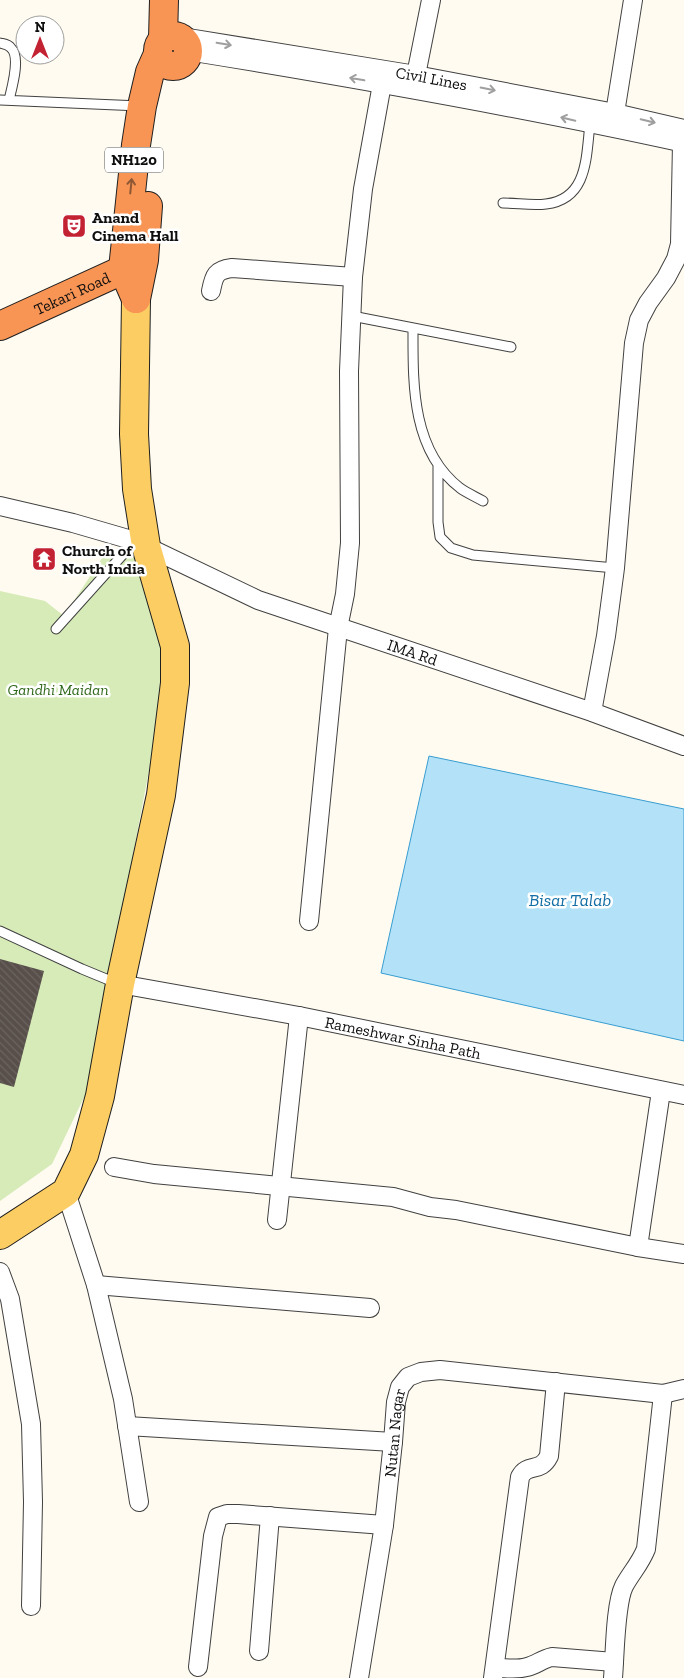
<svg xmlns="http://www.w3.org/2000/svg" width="684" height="1678" viewBox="0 0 684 1678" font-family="'Zilla Slab',serif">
  <defs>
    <pattern id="building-back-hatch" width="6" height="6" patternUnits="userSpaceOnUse" patternTransform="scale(1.25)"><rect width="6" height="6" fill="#584f4a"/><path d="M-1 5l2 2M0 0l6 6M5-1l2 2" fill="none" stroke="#6b6460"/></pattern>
  </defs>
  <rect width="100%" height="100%" fill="#fffbf0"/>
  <!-- grass -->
  <path fill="#d6ebb8" d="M 146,546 L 168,670 L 89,1087 L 52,1164 L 0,1201 L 0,591 L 45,601 L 64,616 L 106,552 Z"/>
  <!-- water -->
  <path fill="#b3e2f8" stroke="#389dd1" d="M 429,756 L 684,809 L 684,1041 L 381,973 Z"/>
  <!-- building -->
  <path fill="url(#building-back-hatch)" d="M 0,959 L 44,971 L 14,1087 L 0,1083 Z"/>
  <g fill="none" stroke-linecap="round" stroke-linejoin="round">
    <defs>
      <path id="lane" d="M 0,43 C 4,44 8,44 11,48 C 21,57 12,87 9,100
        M 0,100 L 140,106
        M 503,203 C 517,203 533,206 546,204 C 588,199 586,157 590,124
        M 352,316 L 511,347
        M 413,328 C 413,383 411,450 460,488 C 467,493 476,497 483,501
        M 438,466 L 438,522 L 440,537 L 451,548 L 473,555 L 615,568
        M 56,629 L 135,541
        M 0,931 L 82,969 L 116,983"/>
      <g id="street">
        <path id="s1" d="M 176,36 L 416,75 L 615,113 L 684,129"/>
        <path d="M 188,51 C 354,78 520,107 684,143"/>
        <path d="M 416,75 L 431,0"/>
        <path d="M 615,113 L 633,0"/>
        <path d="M 211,291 C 214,275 216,270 232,268 L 353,277"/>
        <path id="s2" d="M 0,506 L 73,523 L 135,541 L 258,600 L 592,712 L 684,746"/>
        <path d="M 592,712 L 606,636 L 615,568 L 634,343 L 639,320 L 648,303 L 666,278 L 676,259 L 680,244 L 682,143"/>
        <path d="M 309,921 L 338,628 L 345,594 L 350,543 L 349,371 L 353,277 L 363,189 L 382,84"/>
        <path id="s3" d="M 120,984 L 299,1016 L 684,1095"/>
        <path d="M 114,1167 L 154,1174 L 393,1197 L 430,1207 L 456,1210 L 638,1247 L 684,1254"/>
        <path d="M 66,1192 L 96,1285 L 123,1399 L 139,1502"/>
        <path d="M 277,1220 L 299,1016"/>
        <path d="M 638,1247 L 661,1091"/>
        <path d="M 0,1272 L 10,1299 L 31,1424 L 33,1502 L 31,1606"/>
        <path d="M 96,1285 L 370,1308"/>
        <path d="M 127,1426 L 393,1442"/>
        <path d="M 259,1651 L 270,1516"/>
        <path d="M 198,1667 L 213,1536 L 218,1517 L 227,1514 L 238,1514 L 384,1525"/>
        <path d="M 495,1668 C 506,1668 517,1670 527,1667 C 536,1665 542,1659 552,1657 L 614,1662"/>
        <path id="s4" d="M 359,1678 L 384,1525 L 393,1442 L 396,1402 L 400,1387 L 408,1377 L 421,1372 L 440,1370 L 663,1394 L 684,1389"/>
        <path d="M 493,1678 L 520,1477 C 528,1462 540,1474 549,1456 L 556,1382"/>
        <path d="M 613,1678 C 615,1656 615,1604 624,1586 C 631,1573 640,1564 646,1549 L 663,1394"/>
      </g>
      <path id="primary" d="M 0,1235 L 66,1192 L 84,1155 L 100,1096 L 120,984 L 161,795 L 175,683 L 175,646 L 146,546 L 137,489 L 134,434 L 136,299"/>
      <g id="highway">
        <circle cx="173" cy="51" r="15"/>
        <path d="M 163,39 L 164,0"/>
        <path d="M 136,299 L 123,269 L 136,145 L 142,106 L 150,72 L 158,54"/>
        <path d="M 136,299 L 144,260 L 148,206"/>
        <path id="s5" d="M 0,326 L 140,262"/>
      </g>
    </defs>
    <!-- lane casing -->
    <use href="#lane" stroke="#414141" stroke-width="11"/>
    <!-- street casing -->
    <use href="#street" stroke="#414141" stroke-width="20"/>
    <!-- primary casing -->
    <use href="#primary" stroke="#1f1f1f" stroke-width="30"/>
    <!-- highway casing -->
    <use href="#highway" stroke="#1f1f1f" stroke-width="30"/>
    <!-- lane -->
    <use href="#lane" stroke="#fff" stroke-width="9"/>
    <!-- street -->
    <use href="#street" stroke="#fff" stroke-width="18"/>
    <!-- primary -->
    <use href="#primary" stroke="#fccd63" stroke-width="28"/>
    <!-- highway -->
    <use href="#highway" stroke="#f89555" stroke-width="28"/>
  </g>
  <!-- one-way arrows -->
  <defs><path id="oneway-shaft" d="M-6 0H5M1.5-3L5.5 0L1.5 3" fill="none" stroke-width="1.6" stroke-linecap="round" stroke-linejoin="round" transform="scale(1.25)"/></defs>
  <g stroke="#9f9f9f">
    <use href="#oneway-shaft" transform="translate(224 44) rotate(9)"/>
    <use href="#oneway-shaft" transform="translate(357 79) rotate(-170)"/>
    <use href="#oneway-shaft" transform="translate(488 89) rotate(11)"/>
    <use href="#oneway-shaft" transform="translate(568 119) rotate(-167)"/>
    <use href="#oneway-shaft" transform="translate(648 121) rotate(13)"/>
  </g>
  <use stroke="#8f5835" href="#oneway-shaft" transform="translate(131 186) rotate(-84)"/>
  <!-- icons -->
  <defs>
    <symbol id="theatre-square" viewBox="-11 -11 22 22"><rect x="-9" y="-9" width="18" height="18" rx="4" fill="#c32233" stroke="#fff"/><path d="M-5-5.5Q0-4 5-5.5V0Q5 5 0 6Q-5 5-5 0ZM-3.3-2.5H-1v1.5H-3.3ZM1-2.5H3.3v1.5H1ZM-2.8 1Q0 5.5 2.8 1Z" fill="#fff"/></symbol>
    <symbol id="temple-square" viewBox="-11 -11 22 22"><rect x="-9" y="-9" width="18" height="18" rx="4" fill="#c32233" stroke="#fff"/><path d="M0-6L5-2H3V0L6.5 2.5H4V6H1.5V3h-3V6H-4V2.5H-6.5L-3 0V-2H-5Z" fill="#fff"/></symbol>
  </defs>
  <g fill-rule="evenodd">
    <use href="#theatre-square" x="60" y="212" width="28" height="28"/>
    <use href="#temple-square" x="30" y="545" width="28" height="28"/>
  </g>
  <g text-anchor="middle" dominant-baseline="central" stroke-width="5" stroke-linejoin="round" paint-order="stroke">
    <!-- shield labels -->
    <rect fill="#fff" stroke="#565656" stroke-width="1" x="105" y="147.5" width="58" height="25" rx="4"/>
    <g font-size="15" font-weight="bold" fill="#0e0e0e">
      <text x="134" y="160">NH120</text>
    </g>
    <!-- street labels -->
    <g font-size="16" fill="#0e0e0e" stroke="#fff">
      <text stroke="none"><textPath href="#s1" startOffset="259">Civil Lines</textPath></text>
      <text stroke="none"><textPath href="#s5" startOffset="79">Tekari Road</textPath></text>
      <text stroke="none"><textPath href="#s2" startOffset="439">IMA Rd</textPath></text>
      <text stroke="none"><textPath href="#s3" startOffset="288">Rameshwar Sinha Path</textPath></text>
      <text stroke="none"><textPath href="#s4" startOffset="248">Nutan Nagar</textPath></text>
    </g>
    <!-- poi labels -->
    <g font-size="16" font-weight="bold" fill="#0e0e0e" stroke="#fff" text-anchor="start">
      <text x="92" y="217">Anand<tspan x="92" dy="18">Cinema Hall</tspan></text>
      <text x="62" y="550">Church of<tspan x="62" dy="18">North India</tspan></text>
    </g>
    <!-- park labels -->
    <g font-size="16" font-style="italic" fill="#31691c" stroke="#fff">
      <text x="58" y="689">Gandhi Maidan</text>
    </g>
    <!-- water labels -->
    <g font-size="18" font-style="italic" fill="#136ea5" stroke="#fff">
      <text x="570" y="900">Bisar Talab</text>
    </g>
  </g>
  <!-- north arrow -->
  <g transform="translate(40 40)"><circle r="24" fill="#ffffff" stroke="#9f9f9f"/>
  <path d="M0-4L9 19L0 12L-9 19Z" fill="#c32233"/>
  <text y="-8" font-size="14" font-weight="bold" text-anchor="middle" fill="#0e0e0e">N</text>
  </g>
</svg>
